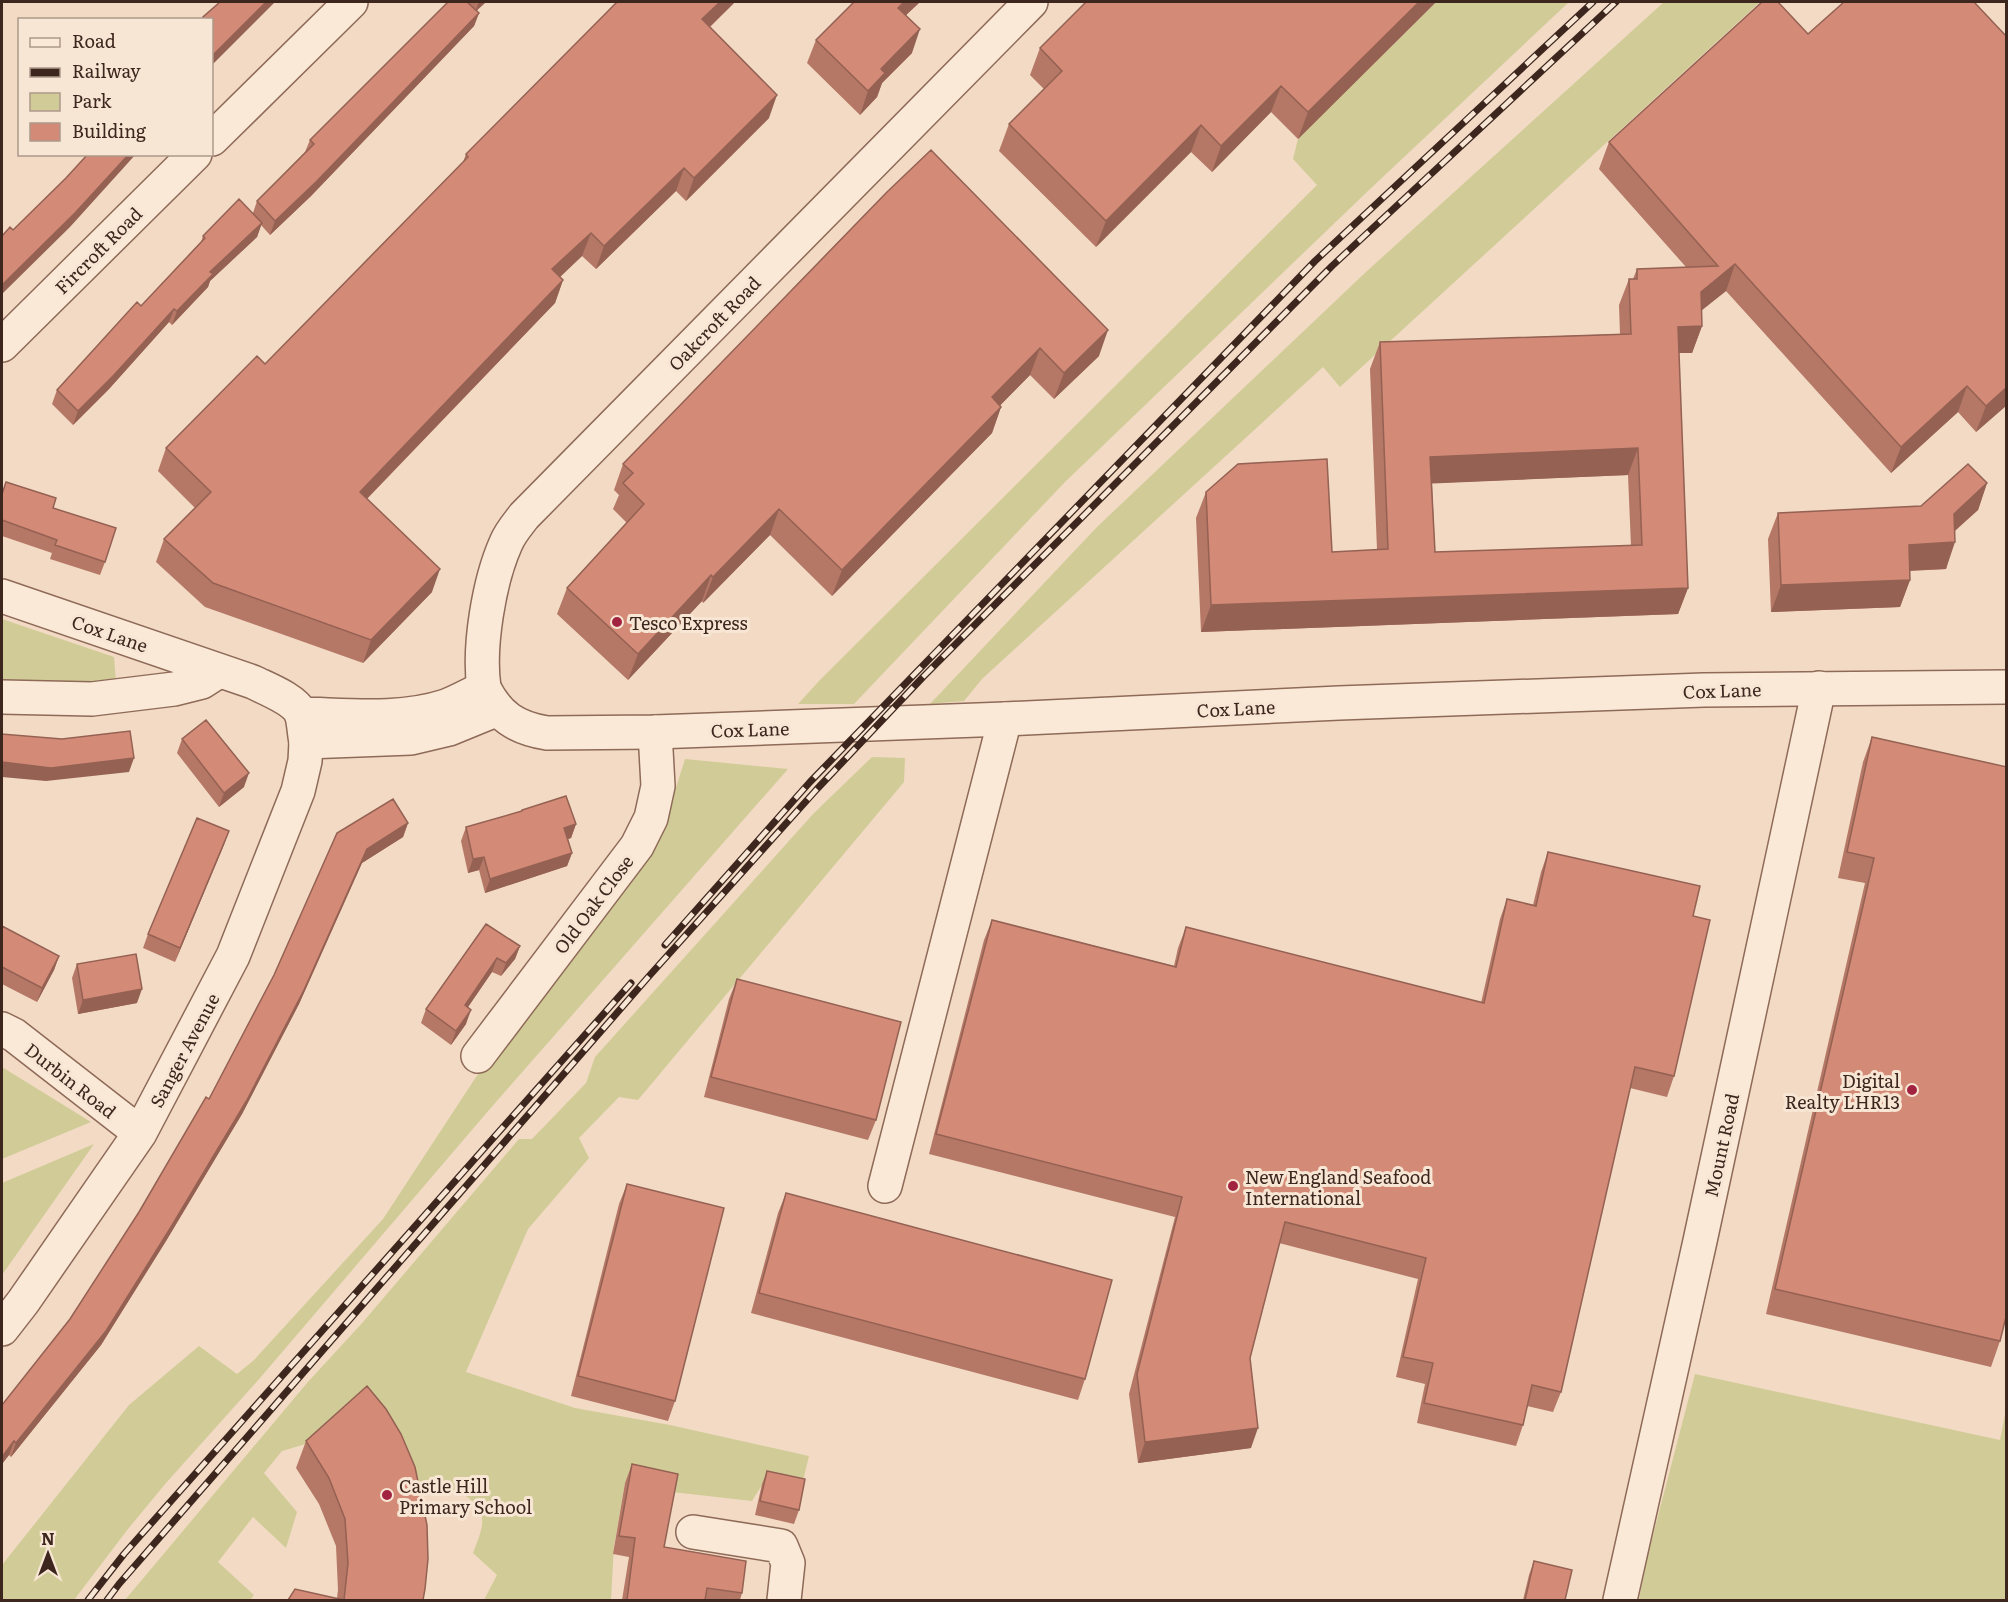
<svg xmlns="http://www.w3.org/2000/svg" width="2008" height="1602" viewBox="0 0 2008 1602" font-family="Literata,serif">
  <rect width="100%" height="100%" fill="#f2dac4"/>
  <!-- green -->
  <path fill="#d1cc97" d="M 1436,2 L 1569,2 L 1369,190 L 1065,482 L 854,704 L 798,704 L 820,680 L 1317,185 L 1293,159 L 1298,139 Z
    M 1664,2 L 1760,2 L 1340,387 L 1323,367 L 982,679 L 964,701 L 930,704 L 1097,527 L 1367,271 Z
    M 2,619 L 114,657 L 116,682 L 2,680 Z
    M 872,757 L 905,758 L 904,782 L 638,1100 L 619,1097 L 579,1138 L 589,1158 L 528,1229 L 466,1372 L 575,1408 L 670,1425 L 809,1456 L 800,1493 L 762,1485 L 752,1501 L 672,1492 L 625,1483 L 614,1546 L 611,1600 L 484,1600 L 497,1575 L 473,1553 C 486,1520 489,1510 457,1490 L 439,1493 L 426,1485 L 405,1494 L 309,1443 L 282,1451 L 264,1473 L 297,1512 L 286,1548 L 253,1517 L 218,1562 L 254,1595 L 250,1600 L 125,1600 L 307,1383 L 363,1322 L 519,1139 L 532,1139 L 586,1083 L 595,1057 L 814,813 Z
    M 685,759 L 788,769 L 489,1110 L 260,1378 L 166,1483 L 128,1529 L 74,1600 L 2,1600 L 2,1565 L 129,1405 L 199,1346 L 237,1374 L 253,1361 L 383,1219 L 476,1077 L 603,912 L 663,829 Z
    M 2,1067 L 91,1122 L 2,1159 Z
    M 94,1144 L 2,1275 L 2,1183 Z
    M 1695,1374 L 2000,1440 L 2006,1409 L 2006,1600 L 1639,1600 L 1646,1562 Z"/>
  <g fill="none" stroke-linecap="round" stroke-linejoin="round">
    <defs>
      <path id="minor" d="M 212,139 L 351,2
        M 2,345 L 195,154
        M 484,688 C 478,647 489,581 506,543 C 510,533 518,524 524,516 L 1031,2
        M 2,697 L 92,699 L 174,689 L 202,682 L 219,671
        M 2,1029 L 14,1035 L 140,1133
        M 478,1056 L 637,846 L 651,818 L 658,786 L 655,732
        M 885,1186 L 1005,719
        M 2,1329 L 23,1302 L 140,1133 L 233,956 L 298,791 L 305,761 L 306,742
        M 693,1532 L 781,1546 L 788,1563 L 784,1600
        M 1620,1600 L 1700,1241 L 1819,688"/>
      <path id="tertiary" d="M 2,596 L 253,682 C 267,689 294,699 301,713 C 304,721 304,733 306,742 L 411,738 L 449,729 L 493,711
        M 301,714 C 348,715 400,721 446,706 C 459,701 471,694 484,688 C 498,716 516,728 547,733 L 655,732 L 1005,719 L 1339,703 L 1704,690 L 2006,687"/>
    </defs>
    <!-- minor casing -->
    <use href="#minor" stroke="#8e6a58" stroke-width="36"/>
    <!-- tertiary casing -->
    <use href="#tertiary" stroke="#8e6a58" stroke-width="36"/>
    <!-- minor -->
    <use href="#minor" stroke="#fbe9d8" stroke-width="33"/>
    <!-- tertiary -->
    <use href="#tertiary" stroke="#fbe9d8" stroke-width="33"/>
    <defs>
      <path id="rail" d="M 665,945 L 810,782 L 1315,261 L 1593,2
        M 88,1600 L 124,1554 L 631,983
        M 107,1600 L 119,1584 L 650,975 L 817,789 L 923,677 L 1332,266 L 1616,2"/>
    </defs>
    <!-- rail casing -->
    <use href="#rail" stroke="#3d261e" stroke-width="7"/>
    <!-- rail -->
    <use href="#rail" stroke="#f8e6d4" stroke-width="4.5" stroke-dasharray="14" stroke-linecap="butt"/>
  </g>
  <!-- wall -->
  <path fill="#b57766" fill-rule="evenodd" d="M 448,2 L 486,2 L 477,10 L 479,13 L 474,26 L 311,196 L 270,235 L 261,225 L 257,237 L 210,281 L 208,287 L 172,325 L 169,322 L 109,389 L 73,425 L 52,404 L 57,390 L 141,306 L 201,242 L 203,236 L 253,213 L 257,201 L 305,152 L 310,140 Z
    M 735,2 L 710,27 L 769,118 L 686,201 L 676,191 L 596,269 L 582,256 L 560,277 L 563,280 L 555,303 L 367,499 L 432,592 L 363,663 L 205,607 L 156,562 L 164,539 L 195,508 L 158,471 L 166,448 L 265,364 L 463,162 L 466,154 Z
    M 854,2 L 920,2 L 906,15 L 912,53 L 882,83 L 877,97 L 860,115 L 807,63 L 816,40 Z
    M 1436,2 L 1298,139 L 1271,112 L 1212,172 L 1191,152 L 1096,247 L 999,151 L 1009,124 L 1044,89 L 1030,75 L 1040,48 Z
    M 1808,34 L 2007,37 L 2007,405 L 1976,432 L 1958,412 L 1891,473 L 1726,291 L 1701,310 L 1702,326 L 1692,353 L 1679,353 L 1688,588 L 1678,614 L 1201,632 L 1196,518 L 1206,492 L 1332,552 L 1377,550 L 1370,369 L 1380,342 L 1620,334 L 1619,305 L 1629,279 L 1633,279 L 1637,269 L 1686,267 L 1599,169 L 1609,142 ZM 1628,475 L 1631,546 L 1435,552 L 1432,483 Z
    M 887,192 L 1099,356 L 1054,399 L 1030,375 L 1000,405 L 1001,407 L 992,433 L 832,596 L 770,535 L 703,603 L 702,601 L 628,680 L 557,614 L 567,588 L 627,523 L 613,509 L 619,495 L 614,490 L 623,464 Z
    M 1987,483 L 1978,510 L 1955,531 L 1946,569 L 1910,571 L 1910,580 L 1900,607 L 1771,612 L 1768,539 L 1778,513 L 1921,506 Z
    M 2,493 L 105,562 L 100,575 L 50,559 L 52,553 L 2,536 Z
    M 1872,737 L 2000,1341 L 1991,1367 L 1766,1314 L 1865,883 L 1838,878 L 1863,762 Z
    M 182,739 L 244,787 L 219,807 L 177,753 Z
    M 522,810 L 576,824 L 571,838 L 568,839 L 572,853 L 567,866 L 485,893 L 479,870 L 468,873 L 461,841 L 466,827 L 521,812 Z
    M 408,823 L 403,837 L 362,863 L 299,1004 L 242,1114 L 166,1241 L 101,1345 L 11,1457 L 9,1455 L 2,1464 L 70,1319 L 139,1212 L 209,1099 L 274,975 L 337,833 Z
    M 229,831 L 175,962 L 143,948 L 148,934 Z
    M 1548,852 L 1693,916 L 1674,1076 L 1667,1097 L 1630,1088 L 1561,1392 L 1553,1412 L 1527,1406 L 1523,1425 L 1516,1446 L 1417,1423 L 1425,1384 L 1396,1377 L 1418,1279 L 1279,1243 L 1250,1358 L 1251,1448 L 1138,1463 L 1129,1394 L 1175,1217 L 929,1154 L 984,940 L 992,920 L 1174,966 L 1178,948 L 1186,927 L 1481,1003 L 1500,919 L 1507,899 L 1533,905 L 1541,872 Z
    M 486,924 L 520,946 L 515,959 L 501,976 L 492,972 L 467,1008 L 466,1024 L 451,1045 L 421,1023 L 426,1009 Z
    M 2,926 L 59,956 L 54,970 L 37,1002 L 2,984 Z
    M 77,964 L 137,1003 L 78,1014 L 72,978 Z
    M 737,979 L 876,1120 L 868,1140 L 704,1097 L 729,999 Z
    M 627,1184 L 675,1401 L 668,1421 L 571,1396 L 619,1204 Z
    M 786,1193 L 1085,1379 L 1078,1400 L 751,1313 L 778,1213 Z
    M 306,1441 L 423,1600 L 288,1600 L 337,1598 L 338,1590 L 336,1546 L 319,1504 L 296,1468 Z
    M 632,1464 L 664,1547 L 742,1593 L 740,1600 L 622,1600 L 629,1557 L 613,1554 L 625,1483 Z
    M 767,1471 L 799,1510 L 794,1524 L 755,1515 L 762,1484 Z
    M 1534,1561 L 1565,1600 L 1523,1600 L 1529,1575 Z"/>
  <!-- shaded-wall -->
  <path fill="#946153" d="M 266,2 L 275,2 L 212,65 L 212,56 Z
    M 479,2 L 486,2 L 475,12 Z
    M 720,2 L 735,2 L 694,42 L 702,19 Z
    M 904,2 L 920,2 L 889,31 L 898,8 Z
    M 1419,2 L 1436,2 L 1298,139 L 1308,112 Z
    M 479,13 L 474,26 L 311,196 L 270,235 L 275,221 Z
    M 920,29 L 912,53 L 882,83 L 877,97 L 860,115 L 868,91 L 881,69 Z
    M 1281,86 L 1271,112 L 1212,172 L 1221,146 Z
    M 777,95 L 769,118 L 686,201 L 694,178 Z
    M 1201,125 L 1191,152 L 1096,247 L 1106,221 Z
    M 129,154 L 136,154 L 70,227 L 2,294 L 2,285 Z
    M 684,168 L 676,191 L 596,269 L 604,246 Z
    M 262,223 L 257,237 L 210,281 L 208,287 L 172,325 L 177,311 L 210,272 Z
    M 591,233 L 582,256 L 544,292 L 552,269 Z
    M 1735,264 L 1726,291 L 1691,319 L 1701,292 Z
    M 563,280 L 555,303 L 351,515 L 360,492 Z
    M 174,309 L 169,322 L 109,389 L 73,425 L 78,411 Z
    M 1702,326 L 1692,353 L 1668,353 L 1678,327 Z
    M 1108,330 L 1099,356 L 1054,399 L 1064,373 Z
    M 1040,348 L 1030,375 L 982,424 L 992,397 Z
    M 1967,386 L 1958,412 L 1891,473 L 1901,447 Z
    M 2007,387 L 2007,405 L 1976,432 L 1986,406 Z
    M 1001,407 L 992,433 L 832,596 L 842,570 Z
    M 1638,448 L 1628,475 L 1421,484 L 1430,457 Z
    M 1987,483 L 1978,510 L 1944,540 L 1954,514 Z
    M 779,509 L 770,535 L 703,603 L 713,577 Z
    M 1955,542 L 1946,569 L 1899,571 L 1909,545 Z
    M 440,569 L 432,592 L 363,663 L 371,640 Z
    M 711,575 L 702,601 L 628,680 L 638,654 Z
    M 1910,580 L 1900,607 L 1771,612 L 1781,585 Z
    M 1688,588 L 1678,614 L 1201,632 L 1211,605 Z
    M 134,758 L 129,772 L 46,781 L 2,777 L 2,762 Z
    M 249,773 L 244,787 L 219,807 L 224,793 Z
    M 408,823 L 403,837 L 362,863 L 299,1004 L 242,1114 L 166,1241 L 101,1345 L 11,1457 L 16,1443 L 367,849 Z
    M 576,824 L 571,838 L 559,842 L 564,828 Z
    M 229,831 L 224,845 L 175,962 L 180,948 Z
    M 572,853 L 567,866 L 485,893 L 490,879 Z
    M 484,857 L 479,870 L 468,873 L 473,859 Z
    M 520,946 L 515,959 L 501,976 L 506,963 Z
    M 59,956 L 54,970 L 37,1002 L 42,988 Z
    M 497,958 L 492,972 L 460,1019 L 465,1005 Z
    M 142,989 L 137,1003 L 78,1014 L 83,1000 Z
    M 471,1010 L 466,1024 L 451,1045 L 456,1031 Z
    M 1258,1428 L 1251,1448 L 1138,1463 L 1145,1442 Z
    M 14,1441 L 9,1455 L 2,1464 L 2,1457 Z"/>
  <!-- building -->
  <path fill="#d38a77" stroke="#946153" stroke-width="1.5" fill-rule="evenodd" d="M 220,2 L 266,2 L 212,56 L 212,20 L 205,20 L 203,17 Z
    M 448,2 L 467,2 L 479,13 L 316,182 L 275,221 L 257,201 L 314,144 L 310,140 Z
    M 617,2 L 720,2 L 702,19 L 777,95 L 694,178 L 684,168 L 604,246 L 591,233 L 552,269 L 563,280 L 360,492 L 440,569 L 371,640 L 213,583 L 164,539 L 211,492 L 166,448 L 257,356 L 265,364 L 468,157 L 466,154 Z
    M 854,2 L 904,2 L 898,8 L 920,29 L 881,69 L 885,73 L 868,91 L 816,40 Z
    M 1086,2 L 1419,2 L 1308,112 L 1281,86 L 1221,146 L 1201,125 L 1106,221 L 1009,124 L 1062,71 L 1040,48 Z
    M 1762,2 L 1778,2 L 1808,34 L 1844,2 L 1974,2 L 2007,37 L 2007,387 L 1986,406 L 1967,386 L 1901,447 L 1735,264 L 1701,292 L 1702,326 L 1678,327 L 1688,588 L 1211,605 L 1206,492 L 1238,464 L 1327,459 L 1332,552 L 1388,549 L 1380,342 L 1631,334 L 1629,279 L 1637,279 L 1637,269 L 1718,266 L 1609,142 ZM 1638,448 L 1642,545 L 1435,552 L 1430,457 Z
    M 931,150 L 1108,330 L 1064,373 L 1040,348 L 992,397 L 1001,407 L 842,570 L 779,509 L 713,577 L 711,575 L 638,654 L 567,588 L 644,504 L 623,483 L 633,473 L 623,464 L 887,192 Z
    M 88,154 L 129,154 L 75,213 L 2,285 L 2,236 L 10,227 L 13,230 L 66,178 Z
    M 239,199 L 262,223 L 210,272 L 213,274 L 177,311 L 174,309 L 114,375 L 78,411 L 57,390 L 137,302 L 141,306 L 205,238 L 203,236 Z
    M 1968,464 L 1987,483 L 1954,514 L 1955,542 L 1909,545 L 1910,580 L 1781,585 L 1778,513 L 1921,506 Z
    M 6,482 L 56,498 L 53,508 L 116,528 L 105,562 L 55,545 L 57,540 L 2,520 L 2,494 Z
    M 206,720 L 249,773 L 224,793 L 182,739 Z
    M 130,731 L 134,758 L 51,768 L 2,762 L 2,734 L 62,739 Z
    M 1872,737 L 2007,767 L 2007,1313 L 2000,1341 L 1775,1289 L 1874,858 L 1847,852 Z
    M 566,796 L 576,824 L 564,828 L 572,853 L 490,879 L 484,857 L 473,859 L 466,827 L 522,811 L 522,810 Z
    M 393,799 L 408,823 L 367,849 L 304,990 L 247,1100 L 171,1227 L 106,1331 L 16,1443 L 14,1441 L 2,1457 L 2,1405 L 70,1319 L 139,1212 L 206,1097 L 209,1099 L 274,975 L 337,833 Z
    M 197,818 L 229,831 L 180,948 L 148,934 Z
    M 1548,852 L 1700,886 L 1693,916 L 1710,920 L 1674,1076 L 1635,1067 L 1561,1392 L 1532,1385 L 1523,1425 L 1424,1403 L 1433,1363 L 1403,1357 L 1426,1258 L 1285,1222 L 1250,1358 L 1258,1428 L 1145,1442 L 1137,1374 L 1182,1197 L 936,1134 L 992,920 L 1176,967 L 1186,927 L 1484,1003 L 1507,899 L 1536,906 Z
    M 486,924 L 520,946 L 506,963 L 497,958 L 465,1005 L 471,1010 L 456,1031 L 426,1009 Z
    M 2,926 L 59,956 L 42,988 L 2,967 Z
    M 136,954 L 142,989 L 83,1000 L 77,964 Z
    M 737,979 L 901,1022 L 876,1120 L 711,1077 Z
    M 627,1184 L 724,1208 L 675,1401 L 578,1376 Z
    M 786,1193 L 1112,1280 L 1085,1379 L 759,1293 Z
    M 367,1386 L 386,1409 L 401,1434 L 415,1467 L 427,1525 L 428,1559 L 425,1589 L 423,1600 L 288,1600 L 295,1589 L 344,1600 L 348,1563 L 345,1519 L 329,1478 L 306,1441 Z
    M 632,1464 L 678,1474 L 664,1547 L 746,1561 L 742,1593 L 707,1588 L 705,1600 L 627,1600 L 635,1538 L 619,1536 Z
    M 767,1471 L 805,1479 L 799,1510 L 760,1501 Z
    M 1534,1561 L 1572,1570 L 1565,1600 L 1525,1600 Z"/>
  <!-- markers -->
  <g fill="#a2233f" stroke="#f8e6d4" stroke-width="2">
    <circle cx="617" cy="622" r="6"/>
    <circle cx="1912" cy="1090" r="6"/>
    <circle cx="1233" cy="1186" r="6"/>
    <circle cx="387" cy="1495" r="6"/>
  </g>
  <g text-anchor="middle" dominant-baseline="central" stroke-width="6" stroke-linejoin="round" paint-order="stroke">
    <!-- street labels -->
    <g font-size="18" fill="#3d261e" stroke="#f8e6d4">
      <text transform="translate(98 250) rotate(-45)">Fircroft Road</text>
      <text transform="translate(714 323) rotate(-46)">Oakcroft Road</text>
      <text transform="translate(110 633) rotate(19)">Cox Lane</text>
      <text transform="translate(1722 690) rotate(-2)">Cox Lane</text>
      <text transform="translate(1236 708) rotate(-3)">Cox Lane</text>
      <text transform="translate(750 729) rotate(-2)">Cox Lane</text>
      <text transform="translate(593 904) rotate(-53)">Old Oak Close</text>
      <text transform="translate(184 1050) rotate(-62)">Sanger Avenue</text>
      <text transform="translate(71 1080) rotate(38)">Durbin Road</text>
      <text transform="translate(1721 1145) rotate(-78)">Mount Road</text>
    </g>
    <!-- poi labels -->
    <g font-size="18" fill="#3d261e" stroke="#f8e6d4" text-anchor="start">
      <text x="629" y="622">Tesco Express</text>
      <text x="1900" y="1080" text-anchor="end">Digital<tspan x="1900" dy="21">Realty LHR13</tspan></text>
      <text x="1245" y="1176">New England Seafood<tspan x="1245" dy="21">International</tspan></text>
      <text x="399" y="1485">Castle Hill<tspan x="399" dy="21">Primary School</tspan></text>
    </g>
  </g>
  <!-- border -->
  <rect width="2008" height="1602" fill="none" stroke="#3d261e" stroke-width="6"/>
  <!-- legend -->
  <rect x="18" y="18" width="195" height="138" fill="#f8e6d4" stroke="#ad998b" stroke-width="1.5"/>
  <rect x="30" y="38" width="30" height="9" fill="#fbe9d8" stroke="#ad998b" stroke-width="1.5"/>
  <text x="72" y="48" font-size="18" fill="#3d261e">Road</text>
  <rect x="30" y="68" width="30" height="9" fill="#3d261e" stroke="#ad998b" stroke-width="1.5"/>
  <text x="72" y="78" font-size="18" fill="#3d261e">Railway</text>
  <rect x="30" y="93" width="30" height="18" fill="#d1cc97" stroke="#ad998b" stroke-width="1.5"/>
  <text x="72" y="108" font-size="18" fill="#3d261e">Park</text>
  <rect x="30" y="123" width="30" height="18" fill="#d38a77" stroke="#ad998b" stroke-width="1.5"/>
  <text x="72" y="138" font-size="18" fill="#3d261e">Building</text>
  <!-- north arrow -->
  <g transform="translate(48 1554)" stroke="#f8e6d4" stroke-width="4.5" paint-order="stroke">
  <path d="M0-4.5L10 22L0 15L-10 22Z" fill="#3d261e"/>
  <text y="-9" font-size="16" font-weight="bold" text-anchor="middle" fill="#3d261e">N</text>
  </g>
</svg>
